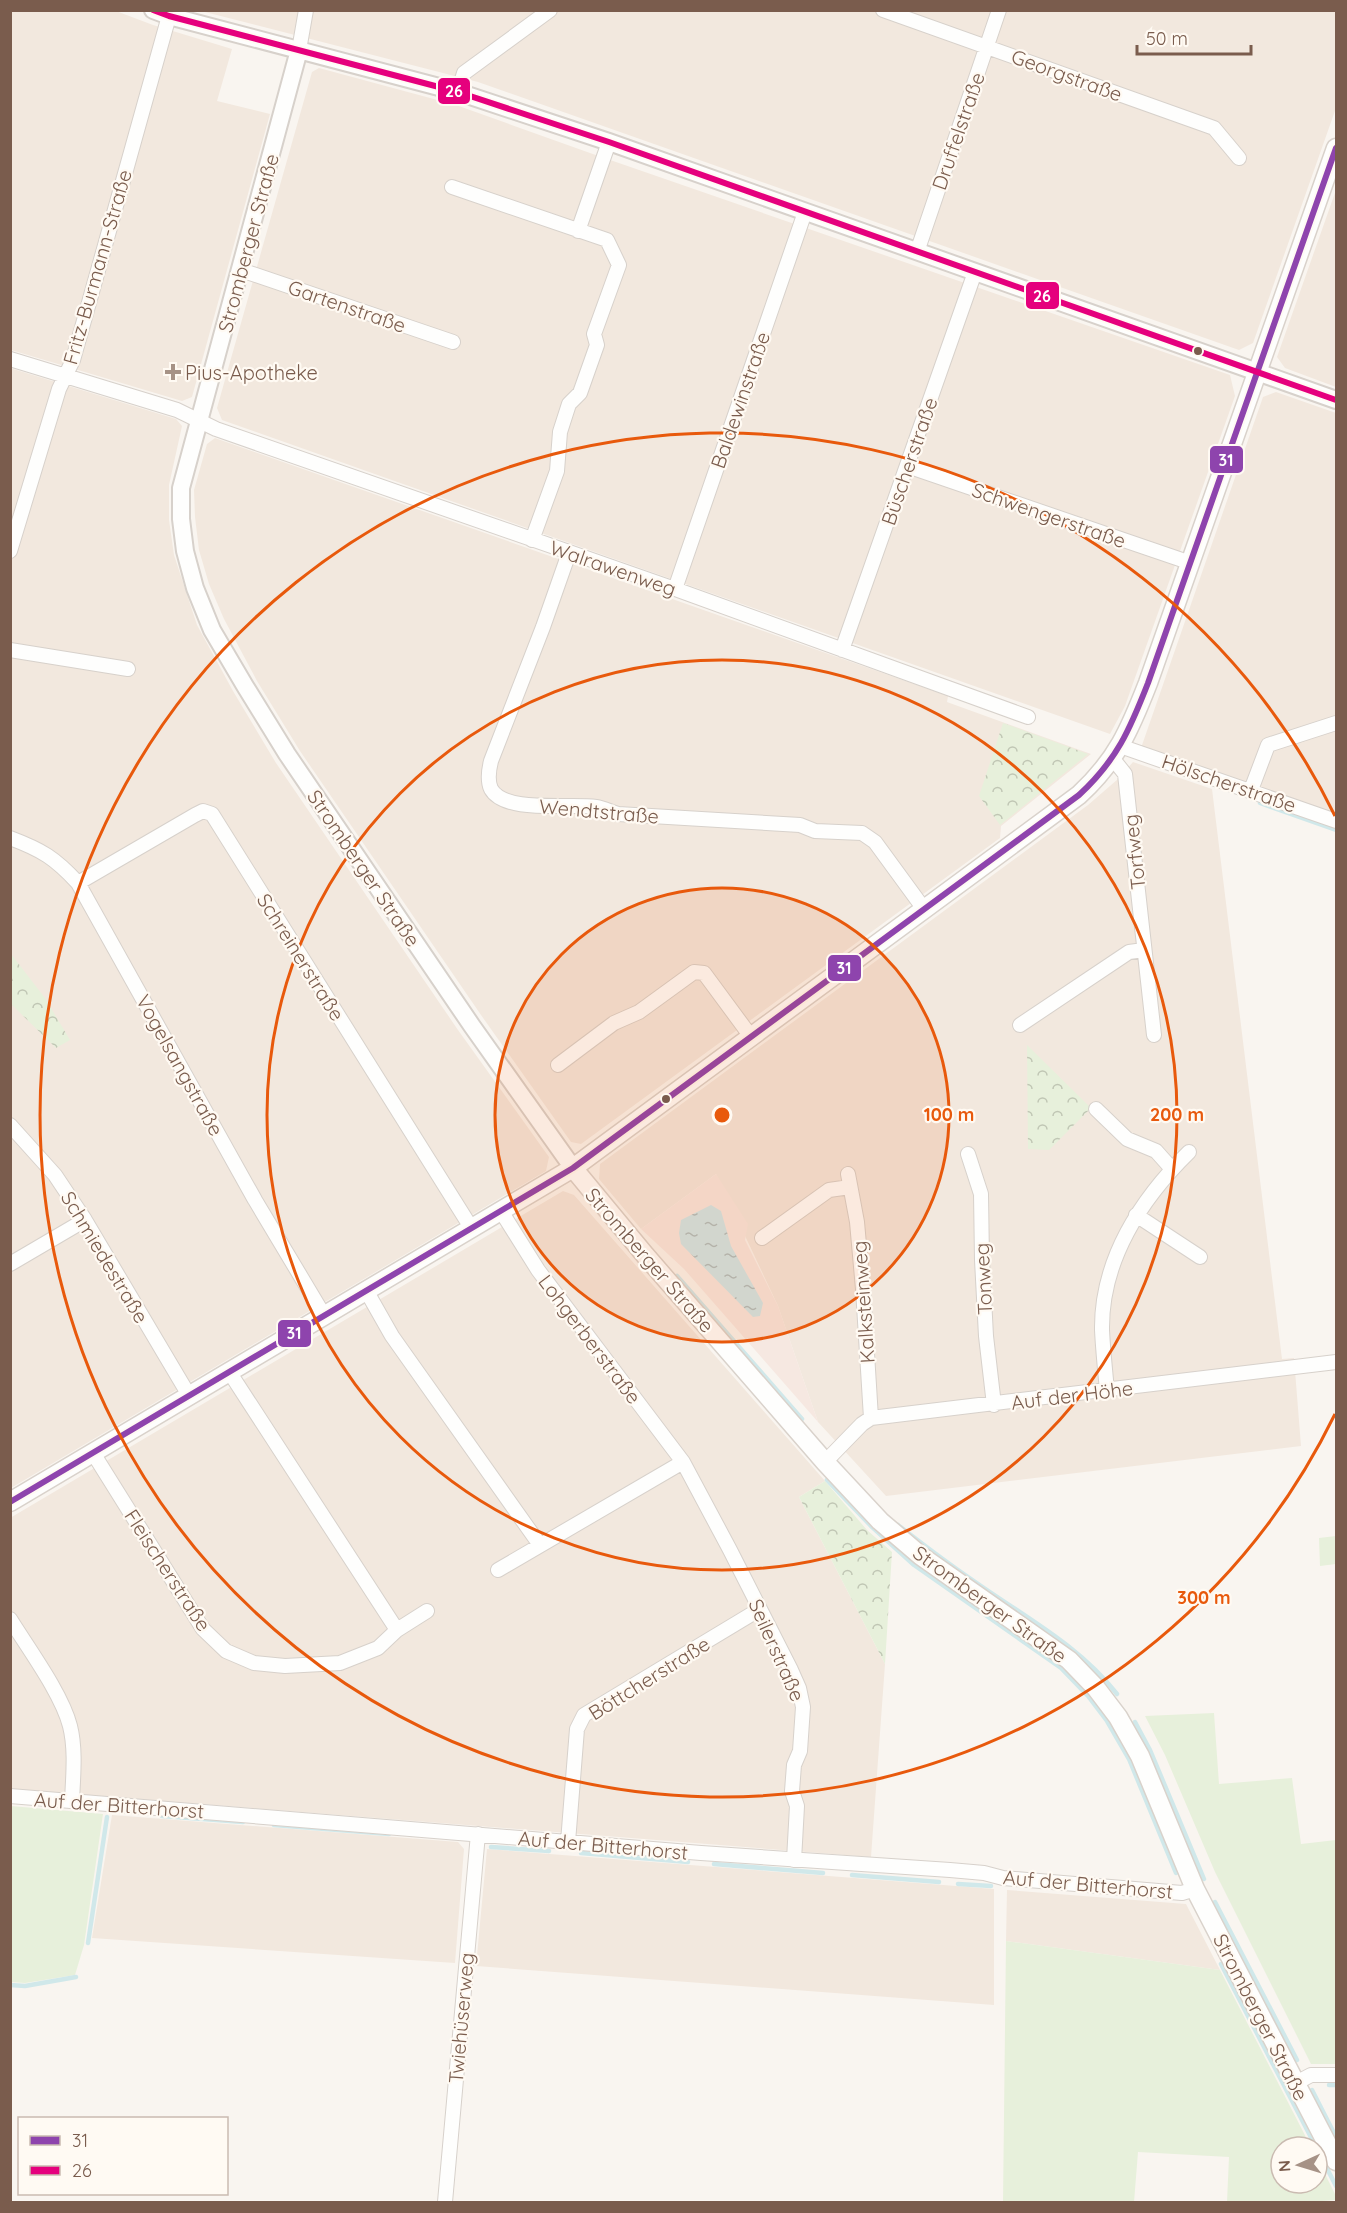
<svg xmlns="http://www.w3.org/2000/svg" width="1347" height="2213" viewBox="0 0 1347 2213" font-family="Quicksand,sans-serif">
  <defs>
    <pattern id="forest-crowns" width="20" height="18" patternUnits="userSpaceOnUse" patternTransform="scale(1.5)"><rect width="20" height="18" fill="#e7f0db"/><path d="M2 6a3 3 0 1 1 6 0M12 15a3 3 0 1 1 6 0" fill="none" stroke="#c0c6b4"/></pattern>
    <pattern id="water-ripples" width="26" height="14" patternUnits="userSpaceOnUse" patternTransform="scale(1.5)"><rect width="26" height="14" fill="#d0e8ea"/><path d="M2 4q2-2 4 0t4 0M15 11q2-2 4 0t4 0" fill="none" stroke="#aebfc0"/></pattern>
  </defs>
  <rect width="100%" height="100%" fill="#f9f5f0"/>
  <!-- residential -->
  <path fill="#f2e8de" d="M 10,11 L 116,11 L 153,25 L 232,49 L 217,101 L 270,114 L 192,397 L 182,401 L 11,350 Z
    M 201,11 L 1336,11 L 1336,108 L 1253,343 L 1239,350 L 478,82 Z
    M 319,68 L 456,105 L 590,153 L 1230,375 L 1235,396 L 1125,706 L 1110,734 L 222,420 L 217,408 L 312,72 Z
    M 1336,190 L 1336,387 L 1285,368 L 1277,357 Z
    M 10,368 L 176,419 L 182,426 L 169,485 L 169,520 L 174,555 L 197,625 L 233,691 L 276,763 L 458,1030 L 549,1157 L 546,1171 L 11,1488 Z
    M 1276,392 L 1336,413 L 1336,815 L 1141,748 L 1263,397 Z
    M 215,438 L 948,696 L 947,702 L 1091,754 L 1001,826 L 1000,838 L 581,1144 L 571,1142 L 481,1015 L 300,751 L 257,681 L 224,619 L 209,584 L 199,550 L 195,517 L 194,490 L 207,444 Z
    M 1133,762 L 1212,789 L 1282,1359 L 1294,1358 L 1301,1446 L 886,1496 L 818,1422 L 778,1306 L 716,1174 L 641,1229 L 599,1179 L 600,1164 L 1088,805 L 1118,779 Z
    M 563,1191 L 574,1195 L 825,1481 L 799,1497 L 885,1664 L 871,1857 L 11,1789 L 10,1518 Z
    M 112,1815 L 458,1842 L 464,1849 L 455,1963 L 92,1938 Z
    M 487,1849 L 994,1889 L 994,2005 L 476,1966 Z
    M 1007,1890 L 1186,1904 L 1220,1970 L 1006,1941 Z"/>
  <!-- commercial -->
  <path fill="#f6e8e1" d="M 716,1174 L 748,1224 L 745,1240 L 778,1306 L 818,1422 L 684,1269 L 641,1229 Z"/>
  <!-- grass -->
  <path fill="#e7f0db" d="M 1336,1536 L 1336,1564 L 1320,1566 L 1319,1538 Z
    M 1214,1713 L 1219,1784 L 1292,1778 L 1301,1844 L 1336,1840 L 1336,2064 L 1311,2064 L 1215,1872 L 1165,1755 L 1145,1716 Z
    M 11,1806 L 103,1814 L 84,1945 L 75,1975 L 25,1983 L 11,1982 Z
    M 1006,1941 L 1220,1970 L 1311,2147 L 1281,2147 L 1281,2183 L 1317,2183 L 1317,2158 L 1336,2196 L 1336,2200 L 1309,2202 L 1227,2202 L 1229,2157 L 1138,2152 L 1134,2202 L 1003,2202 Z"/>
  <!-- forest -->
  <path fill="url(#forest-crowns)" d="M 1003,723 L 1088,754 L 1000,825 L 979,796 Z
    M 11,954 L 45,998 L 70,1040 L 56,1048 L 11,1004 Z
    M 1027,1045 L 1091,1108 L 1049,1150 L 1028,1149 Z
    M 825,1481 L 867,1530 L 892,1552 L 885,1664 L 799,1497 Z"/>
  <!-- water -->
  <path fill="url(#water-ripples)" d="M 711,1205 L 721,1211 L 731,1246 L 763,1303 L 760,1316 L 753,1317 L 681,1244 L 679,1233 L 681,1220 Z"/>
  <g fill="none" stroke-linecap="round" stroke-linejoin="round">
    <!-- stream -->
    <path stroke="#d0e8ea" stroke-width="4.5" d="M 1260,803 L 1336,830
      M 677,1276 L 802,1419
      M 827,1480 L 871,1526 L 914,1565 L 1061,1668 L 1088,1696 L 1107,1721 L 1129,1759 L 1176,1873
      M 898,1525 C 926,1547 954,1568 984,1588 C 1032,1621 1081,1648 1117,1694
      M 1135,1722 L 1150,1750 L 1204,1879
      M 162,1816 L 243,1822
      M 274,1825 L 389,1834
      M 491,1847 L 549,1851
      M 581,1853 L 688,1862
      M 714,1864 L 823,1873
      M 852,1875 L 939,1882
      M 958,1884 L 991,1886
      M 1215,1902 L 1297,2060
      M 88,1943 L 107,1817
      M 1221,1964 L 1316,2147
      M 10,1985 L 25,1986 L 76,1977
      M 1329,2085 L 1336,2085
      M 1312,2090 L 1336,2137
      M 1317,2149 L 1336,2186"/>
    <defs>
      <path id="minor" d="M 883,10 L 1214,128 L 1239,158
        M 299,50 L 306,10
        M 458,92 L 464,73 L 550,10
        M 452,187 L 607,240 L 619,265 L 594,334 L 597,345 L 580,393 L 569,404 L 560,432 L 557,471 L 532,540
        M 578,231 L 609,142
        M 917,252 L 999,10
        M 241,270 L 453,342
        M 10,359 L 177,410 L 216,429 L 675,589 L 1028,717
        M 907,466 L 1191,563
        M 10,551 L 59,389 L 73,360 L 169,16
        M 569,553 L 543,627 L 491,761 C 489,769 487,780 491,789 C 505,814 570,803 596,807 C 603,808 611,812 618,814 L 800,825 L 815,831 L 862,833 L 875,842 L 924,909
        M 675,589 L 805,212
        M 10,650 L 128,669
        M 842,650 L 975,272
        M 1120,746 L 1336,821
        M 1113,759 L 1125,774 L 1154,1035
        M 1251,790 L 1268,745 L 1336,723
        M 10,838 C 42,850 55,858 78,883 L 255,1200 L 325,1317
        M 78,883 L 195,815 L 203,811 L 212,814 L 472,1229
        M 1020,1025 L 1129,952 L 1144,950
        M 558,1065 L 614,1023 L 639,1012 L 694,972 L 704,973 L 752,1038
        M 1096,1109 L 1127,1139 L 1156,1151 L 1172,1169
        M 10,1125 L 55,1175 L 85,1220 L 190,1397
        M 968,1154 L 981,1194 L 982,1260 L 986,1336 L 994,1405
        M 848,1174 L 857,1222 L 863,1289 L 871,1418
        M 501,1211 L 538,1270 L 683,1462 L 730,1550 L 791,1670 L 799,1688 L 803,1707 L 800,1751 L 794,1765 L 792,1791 L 797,1806 L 794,1860
        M 1136,1215 L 1200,1257
        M 762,1238 L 829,1190 L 850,1187
        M 10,1264 L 85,1220
        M 367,1292 L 392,1336 L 540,1545
        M 230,1373 L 397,1630
        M 1107,1390 C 1105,1370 1103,1350 1102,1330 C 1101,1260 1141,1199 1189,1152
        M 93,1453 L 203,1629 L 226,1651 L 254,1663 L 285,1666 L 340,1663 L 378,1648 L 397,1630 L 427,1611
        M 825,1462 L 862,1424 L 871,1418 L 1336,1362
        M 498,1570 L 683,1462
        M 10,1619 C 28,1648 62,1694 70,1726 C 76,1750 73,1777 72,1801
        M 10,1796 L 701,1853 L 950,1870 L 984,1873 L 1003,1878 L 1182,1893 L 1195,1889
        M 568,1842 L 577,1729 L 584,1715 L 760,1609
        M 1296,2083 L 1311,2075 L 1336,2075
        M 445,2202 L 478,1834"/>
      <path id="tertiary" d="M 153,10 L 169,16 L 458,92 L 609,142 L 1336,400
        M 299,50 L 181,488 L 181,519 L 185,551 L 195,588 L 212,630 L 245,686 L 287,754 L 472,1026 L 573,1168"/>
      <path id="secondary" d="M 573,1168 L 645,1255 L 825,1462 L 880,1521 L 921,1556 L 1069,1660 L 1096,1688 L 1118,1717 L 1140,1756 L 1195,1889 L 1336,2161
        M 10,1502 L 573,1168 L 1079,795 C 1117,760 1130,729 1148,683 L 1336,148"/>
    </defs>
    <!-- minor casing -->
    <use href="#minor" stroke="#d7d1cb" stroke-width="16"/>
    <!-- tertiary casing -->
    <use href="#tertiary" stroke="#d7d1cb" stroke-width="20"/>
    <!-- secondary casing -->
    <use href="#secondary" stroke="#d9d2cb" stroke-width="21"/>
    <!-- minor -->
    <use href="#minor" stroke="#fefefd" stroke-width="14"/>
    <!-- tertiary -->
    <use href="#tertiary" stroke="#fefefd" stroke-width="16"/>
    <!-- secondary -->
    <use href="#secondary" stroke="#fefefd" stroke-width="18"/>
    <defs>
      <path id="bus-1" d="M 10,1502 L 573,1168 L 1079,795 C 1117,760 1130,729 1148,683 L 1336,148"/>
      <path id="bus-2" d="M 153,10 L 169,16 L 458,92 L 609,142 L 1336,400"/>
    </defs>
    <!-- bus-1 casing -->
    <use href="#bus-1" stroke="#fffaf3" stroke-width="10"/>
    <!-- bus-2 casing -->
    <use href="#bus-2" stroke="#fffaf3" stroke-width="10"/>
    <!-- bus-1 -->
    <use href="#bus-1" stroke="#8e44ad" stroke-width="6"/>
    <!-- bus-2 -->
    <use href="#bus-2" stroke="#e5007d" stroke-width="6"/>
  </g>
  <!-- distance rings -->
  <circle cx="722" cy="1115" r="227" fill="#e8590c" fill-opacity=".12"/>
  <g fill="none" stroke="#e8590c" stroke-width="3">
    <circle cx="722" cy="1115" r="227"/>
    <circle cx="722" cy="1115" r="455"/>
    <path d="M1335 1414A682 682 0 1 1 1335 816"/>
  </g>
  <!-- markers -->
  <g fill="#7a5c4d" stroke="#fffaf3" stroke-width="2">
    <circle cx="1198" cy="351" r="5"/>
    <circle cx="666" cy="1099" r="5"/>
  </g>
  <path fill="#a69286" stroke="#fffaf3" stroke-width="2" d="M170 363h6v6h6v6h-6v6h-6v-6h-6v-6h6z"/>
  <g text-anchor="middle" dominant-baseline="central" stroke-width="4.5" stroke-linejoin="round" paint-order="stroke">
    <!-- street labels -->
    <g font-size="20" fill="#7a5c4d" stroke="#fffaf3">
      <text transform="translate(1067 75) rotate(20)">Georgstraße</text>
      <text transform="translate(958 131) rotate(-71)">Druffelstraße</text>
      <text transform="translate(248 243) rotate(-75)">Stromberger Straße</text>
      <text transform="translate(97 267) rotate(-74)">Fritz-Burmann-Straße</text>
      <text transform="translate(347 306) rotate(19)">Gartenstraße</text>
      <text transform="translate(740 400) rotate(-71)">Baldewinstraße</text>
      <text transform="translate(909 461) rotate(-71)">Büscherstraße</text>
      <text transform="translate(1049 515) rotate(19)">Schwengerstraße</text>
      <text transform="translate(613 568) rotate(19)">Walrawenweg</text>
      <text transform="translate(1229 783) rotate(19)">Hölscherstraße</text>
      <text transform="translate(599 811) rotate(5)">Wendtstraße</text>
      <text transform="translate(1134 852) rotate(-96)">Torfweg</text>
      <text transform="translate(364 868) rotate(56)">Stromberger Straße</text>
      <text transform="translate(301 957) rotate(58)">Schreinerstraße</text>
      <text transform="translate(180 1065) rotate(61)">Vogelsangstraße</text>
      <text transform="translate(105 1257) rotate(59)">Schmiedestraße</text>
      <text transform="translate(650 1260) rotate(49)">Stromberger Straße</text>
      <text transform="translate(983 1279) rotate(-93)">Tonweg</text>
      <text transform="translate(863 1302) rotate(-94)">Kalksteinweg</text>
      <text transform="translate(590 1339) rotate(53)">Lohgerberstraße</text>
      <text transform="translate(1072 1395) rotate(-7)">Auf der Höhe</text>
      <text transform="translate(168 1570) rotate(57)">Fleischerstraße</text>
      <text transform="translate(990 1604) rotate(36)">Stromberger Straße</text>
      <text transform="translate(777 1650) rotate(66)">Seilerstraße</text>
      <text transform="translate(649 1678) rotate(-32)">Böttcherstraße</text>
      <text transform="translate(119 1805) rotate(4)">Auf der Bitterhorst</text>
      <text transform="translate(603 1845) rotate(5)">Auf der Bitterhorst</text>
      <text transform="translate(1088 1884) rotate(5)">Auf der Bitterhorst</text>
      <text transform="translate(1261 2017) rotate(63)">Stromberger Straße</text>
      <text transform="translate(461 2018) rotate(-85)">Twiehüserweg</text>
    </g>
    <!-- poi labels -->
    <g font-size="20" fill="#7a5c4d" stroke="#fffaf3" text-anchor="start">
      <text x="185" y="372">Pius-Apotheke</text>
    </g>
  </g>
  <circle cx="722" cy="1115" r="9" fill="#e8590c" stroke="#fffaf3" stroke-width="3"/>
  <g font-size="18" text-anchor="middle" font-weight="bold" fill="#e8590c" stroke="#fffaf3" stroke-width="4.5" stroke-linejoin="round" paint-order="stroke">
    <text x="949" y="1121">100 m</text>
    <text x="1177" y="1121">200 m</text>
    <text x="1204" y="1604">300 m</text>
  </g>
  <g stroke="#fffaf3" stroke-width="2">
    <rect x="437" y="77" width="34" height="28" rx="6" fill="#e5007d"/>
    <rect x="1025" y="281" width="35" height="29" rx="6" fill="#e5007d"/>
    <rect x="1209" y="445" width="35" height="29" rx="6" fill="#8e44ad"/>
    <rect x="827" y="954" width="35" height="28" rx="6" fill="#8e44ad"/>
    <rect x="277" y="1319" width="35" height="29" rx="6" fill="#8e44ad"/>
  </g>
  <g font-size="16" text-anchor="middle" font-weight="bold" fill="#fff">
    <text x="454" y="97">26</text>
    <text x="1042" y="302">26</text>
    <text x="1226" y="466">31</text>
    <text x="844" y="974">31</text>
    <text x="294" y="1339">31</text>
  </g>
  <!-- border -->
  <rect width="1347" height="2213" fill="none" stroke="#7a5c4d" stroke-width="24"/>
  <!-- legend -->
  <rect x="18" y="2117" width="210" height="78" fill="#fffaf3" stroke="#cabbb1" stroke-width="1.5"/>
  <rect x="30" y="2136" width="30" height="9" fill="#8e44ad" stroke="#cabbb1" stroke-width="1.5"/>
  <text x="72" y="2147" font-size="18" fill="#7a5c4d">31</text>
  <rect x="30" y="2166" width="30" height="9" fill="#e5007d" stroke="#cabbb1" stroke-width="1.5"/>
  <text x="72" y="2177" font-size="18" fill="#7a5c4d">26</text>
  <!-- north arrow -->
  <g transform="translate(1299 2165) rotate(266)"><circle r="28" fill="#fffaf3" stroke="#cabbb1" stroke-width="1.5"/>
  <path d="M0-4.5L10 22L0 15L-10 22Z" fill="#a69286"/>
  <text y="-9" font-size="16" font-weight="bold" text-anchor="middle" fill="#7a5c4d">N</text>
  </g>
  <!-- scale -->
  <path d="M1137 45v9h114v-9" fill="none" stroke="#7a5c4d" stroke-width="3"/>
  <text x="1146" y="45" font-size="18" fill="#7a5c4d" stroke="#fffaf3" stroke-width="4.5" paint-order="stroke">50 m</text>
</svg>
